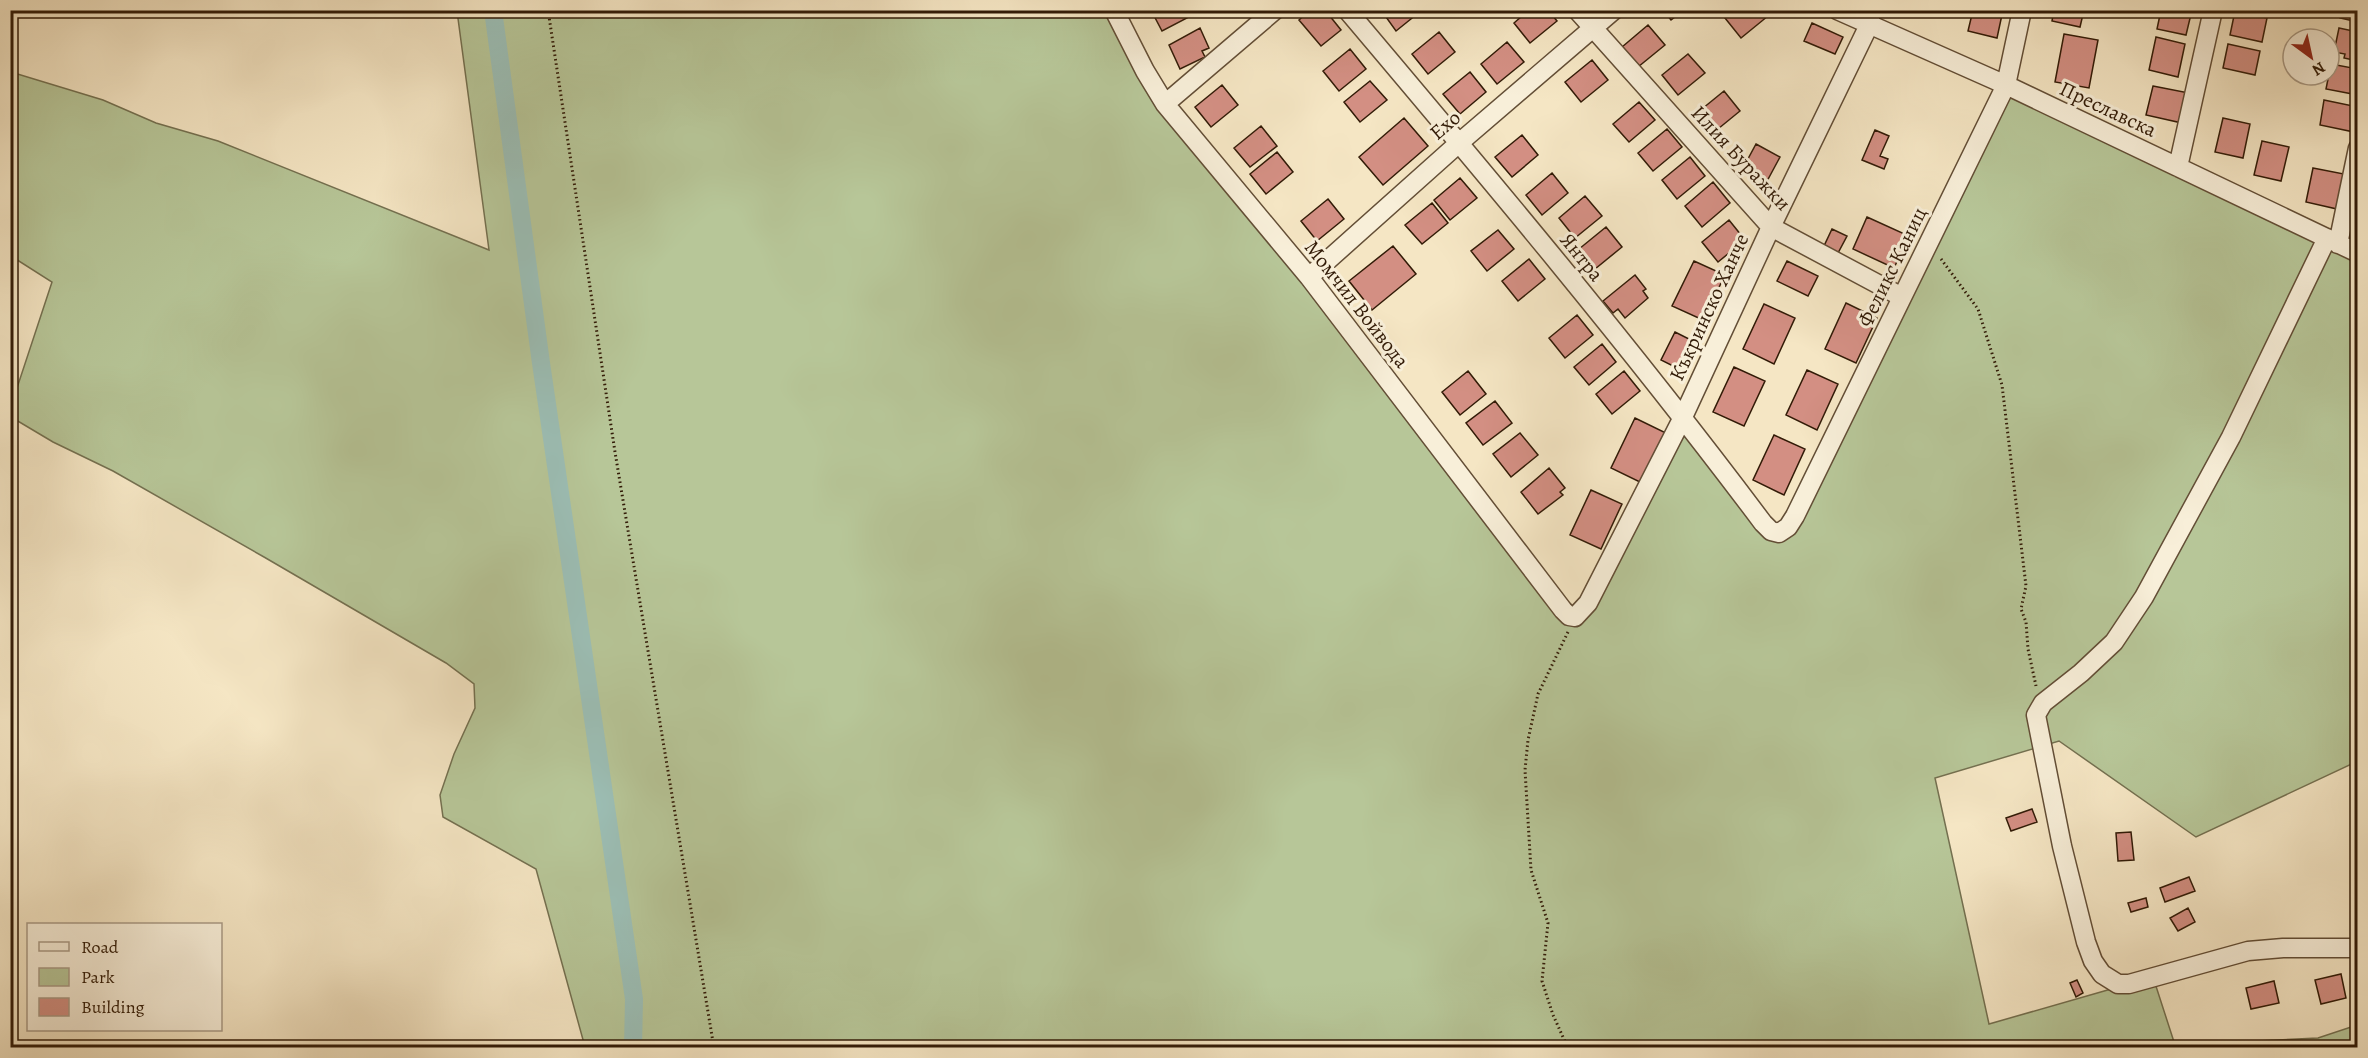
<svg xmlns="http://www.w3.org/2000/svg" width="2368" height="1058" viewBox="0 0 2368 1058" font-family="Alegreya,serif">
  <rect width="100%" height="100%" fill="#f5e6c4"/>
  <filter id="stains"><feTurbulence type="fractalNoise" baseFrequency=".00333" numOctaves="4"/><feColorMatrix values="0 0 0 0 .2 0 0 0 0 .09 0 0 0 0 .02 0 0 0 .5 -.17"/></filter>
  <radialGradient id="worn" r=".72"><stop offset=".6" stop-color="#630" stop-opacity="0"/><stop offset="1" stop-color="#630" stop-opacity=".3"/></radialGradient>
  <!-- green -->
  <path fill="#b7c698" stroke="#747050" stroke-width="1.5" d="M 457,11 L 1114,11 L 1145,71 L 1575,617 L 1683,417 L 1779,533 L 2006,85 L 2357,253 L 2358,761 L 2196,837 L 2059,741 L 1935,778 L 1989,1024 L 2153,977 L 2175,1045 L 2318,1038 L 2357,1025 L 2357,1047 L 585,1047 L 536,869 L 443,817 L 440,795 L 454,754 L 475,708 L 474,684 L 446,663 L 264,557 L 113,471 L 53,442 L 11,417 L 11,406 L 52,282 L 11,256 L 11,72 L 103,100 L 156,123 L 218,141 L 489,250 Z"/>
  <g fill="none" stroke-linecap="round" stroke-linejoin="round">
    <!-- canal -->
    <path stroke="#9cbfb6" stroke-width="18" d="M 493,10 L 541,363 L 634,999 L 633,1048"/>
  </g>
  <!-- building -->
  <path fill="#d38f83" stroke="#321b07" stroke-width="1.5" d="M 1151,10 L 1183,10 L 1187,18 L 1162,31 Z
    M 1310,10 L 1325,10 L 1341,30 L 1321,46 L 1299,20 Z
    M 1381,10 L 1422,10 L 1396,31 Z
    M 1529,10 L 1548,10 L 1557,21 L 1530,43 L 1514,23 Z
    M 1663,10 L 1684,10 L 1671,20 Z
    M 1734,10 L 1763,10 L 1768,16 L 1741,38 L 1725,18 Z
    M 1893,10 L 1924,10 L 1922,17 Z
    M 1973,10 L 2003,10 L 1997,38 L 1968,31 Z
    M 2054,10 L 2084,10 L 2080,27 L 2052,21 Z
    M 2161,10 L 2192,10 L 2186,35 L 2157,29 Z
    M 2341,10 L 2358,10 L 2358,22 L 2340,18 Z
    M 2235,11 L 2267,18 L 2262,42 L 2230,35 Z
    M 1812,23 L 1843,37 L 1835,54 L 1804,41 Z
    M 1648,25 L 1665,45 L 1638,67 L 1622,47 Z
    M 1200,28 L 1209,48 L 1202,51 L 1205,57 L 1180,69 L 1169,45 Z
    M 2339,28 L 2358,32 L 2358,61 L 2344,58 L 2345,54 L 2334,52 Z
    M 1439,32 L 1455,52 L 1428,74 L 1412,54 Z
    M 2064,34 L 2098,40 L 2089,88 L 2055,82 Z
    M 2156,37 L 2185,44 L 2178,77 L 2149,70 Z
    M 1507,42 L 1524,62 L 1497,84 L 1481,64 Z
    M 2228,44 L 2260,51 L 2255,75 L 2223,68 Z
    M 1350,49 L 1366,69 L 1339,91 L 1323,71 Z
    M 1688,54 L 1705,73 L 1678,95 L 1662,75 Z
    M 1592,60 L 1608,80 L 1581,102 L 1565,82 Z
    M 2331,64 L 2358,69 L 2358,95 L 2326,89 Z
    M 1470,72 L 1486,92 L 1460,114 L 1443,94 Z
    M 1370,81 L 1387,100 L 1360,122 L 1344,102 Z
    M 1222,85 L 1238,105 L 1211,127 L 1195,107 Z
    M 2153,86 L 2189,93 L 2182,123 L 2146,115 Z
    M 1724,91 L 1740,111 L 1713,133 L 1697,113 Z
    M 2324,100 L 2358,107 L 2354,132 L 2320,125 Z
    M 1639,102 L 1655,120 L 1629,142 L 1613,124 Z
    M 1404,118 L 1428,146 L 1383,185 L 1359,157 Z
    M 2223,118 L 2250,124 L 2243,158 L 2215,152 Z
    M 1261,126 L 1277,146 L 1250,167 L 1234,148 Z
    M 1667,129 L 1682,147 L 1653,171 L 1638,153 Z
    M 1875,130 L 1889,136 L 1880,156 L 1888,159 L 1884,169 L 1862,160 Z
    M 1522,135 L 1538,155 L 1512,177 L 1495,157 Z
    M 2262,141 L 2289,147 L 2281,181 L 2254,175 Z
    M 1756,144 L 1780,157 L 1766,183 L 1742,170 Z
    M 1277,152 L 1293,172 L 1266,194 L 1250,174 Z
    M 1690,157 L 1705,176 L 1677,199 L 1662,180 Z
    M 2313,168 L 2344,174 L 2337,209 L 2306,202 Z
    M 1552,173 L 1568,193 L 1542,215 L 1526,195 Z
    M 1460,178 L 1477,198 L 1450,220 L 1434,200 Z
    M 1713,182 L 1730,203 L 1702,227 L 1685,206 Z
    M 1585,196 L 1602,216 L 1575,238 L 1559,218 Z
    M 1328,199 L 1344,219 L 1317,241 L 1301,221 Z
    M 1432,203 L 1448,223 L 1422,244 L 1405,225 Z
    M 1867,217 L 1909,236 L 1904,245 L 1909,247 L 1904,259 L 1899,257 L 1894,268 L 1853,249 Z
    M 1729,220 L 1745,240 L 1718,262 L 1702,242 Z
    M 1606,227 L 1622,247 L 1595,269 L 1579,249 Z
    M 1832,229 L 1847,236 L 1838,253 L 1824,246 Z
    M 1498,230 L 1514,249 L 1487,271 L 1471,251 Z
    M 1393,246 L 1416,274 L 1372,310 L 1349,281 Z
    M 1529,259 L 1545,279 L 1518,301 L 1502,281 Z
    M 1694,261 L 1725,275 L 1703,320 L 1672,306 Z
    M 1787,261 L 1818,276 L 1808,296 L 1777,281 Z
    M 1635,275 L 1646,289 L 1643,291 L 1648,298 L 1625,318 L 1618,309 L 1613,313 L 1603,301 Z
    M 1846,303 L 1877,318 L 1856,363 L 1825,349 Z
    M 1764,304 L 1795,318 L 1774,364 L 1743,349 Z
    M 1577,315 L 1593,335 L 1565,358 L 1549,338 Z
    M 1675,332 L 1699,344 L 1685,372 L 1661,360 Z
    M 1602,344 L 1616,362 L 1589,385 L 1574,367 Z
    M 1734,367 L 1765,381 L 1744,426 L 1713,412 Z
    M 1807,370 L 1838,384 L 1817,430 L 1786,415 Z
    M 1468,371 L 1486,394 L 1460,415 L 1442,392 Z
    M 1624,371 L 1640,391 L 1612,414 L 1596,394 Z
    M 1495,401 L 1512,423 L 1483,445 L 1466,423 Z
    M 1635,418 L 1668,434 L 1644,484 L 1611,468 Z
    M 1520,433 L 1538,455 L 1511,477 L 1493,454 Z
    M 1774,435 L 1805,449 L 1784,495 L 1753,480 Z
    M 1549,468 L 1565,488 L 1560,492 L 1563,495 L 1538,514 L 1521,492 Z
    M 1591,490 L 1622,504 L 1601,549 L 1570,535 Z
    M 2032,809 L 2037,822 L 2011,831 L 2006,818 Z
    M 2131,832 L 2134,860 L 2118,861 L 2116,833 Z
    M 2189,877 L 2195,891 L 2165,902 L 2160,888 Z
    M 2146,898 L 2148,907 L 2131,912 L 2128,903 Z
    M 2188,908 L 2195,922 L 2178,931 L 2170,918 Z
    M 2341,974 L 2346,998 L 2321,1004 L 2315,980 Z
    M 2077,980 L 2083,993 L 2076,997 L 2070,983 Z
    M 2274,981 L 2279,1003 L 2251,1009 L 2246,988 Z"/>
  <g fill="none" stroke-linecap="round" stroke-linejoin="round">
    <defs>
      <path id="street" d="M 1114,10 L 1145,71 L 1165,104 L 1309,277 L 1563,610 L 1569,616 L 1575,617 L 1588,603 L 1683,417 L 1771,227 L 1869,25 L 1871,10
        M 1347,10 C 1489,178 1631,347 1763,523 L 1771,531 L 1779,533 L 1788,527 L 1795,516 L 2006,85 L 2022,10
        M 1577,10 L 1771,227 L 1902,297
        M 1837,10 L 2006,85 L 2358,253
        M 1165,104 L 1275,10
        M 2178,167 L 2213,10
        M 2327,238 L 2231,437 L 2144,597 L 2114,642 L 2081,673 L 2043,703 L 2036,715 L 2062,846 L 2086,942 L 2093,961 L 2102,974 L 2118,984 L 2129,984 L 2248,951 L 2283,948 L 2358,948
        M 2338,244 L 2358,148
        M 1309,277 L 1459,143 L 1614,10"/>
    </defs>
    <!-- street casing -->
    <use href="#street" stroke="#634e36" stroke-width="21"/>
    <!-- path -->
    <path stroke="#321b07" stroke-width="3" stroke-dasharray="1.5 3" stroke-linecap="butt" d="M 548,10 L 615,452 L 714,1048
      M 1941,259 L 1978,309 L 2002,385 L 2026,586 L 2021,609 L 2026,622 L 2028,649 L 2036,686
      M 1568,632 L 1538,694 L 1528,740 L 1525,770 L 1531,870 L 1548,923 L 1542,981 L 1553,1015 L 1568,1048"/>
    <!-- street -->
    <use href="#street" stroke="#f8efd9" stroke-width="18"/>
  </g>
  <g text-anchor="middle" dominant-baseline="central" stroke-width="6" stroke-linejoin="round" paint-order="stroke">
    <!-- street labels -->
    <g font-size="21" fill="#321b07" stroke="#f8efd9">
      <text transform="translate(2108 109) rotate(25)">Преславска</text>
      <text transform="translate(1445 125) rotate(-41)">Ехо</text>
      <text transform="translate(1741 158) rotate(47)">Илия Буражки</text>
      <text transform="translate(1582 257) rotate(51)">Янтра</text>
      <text transform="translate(1892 267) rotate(-64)">Феликс Каниц</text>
      <text transform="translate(1357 304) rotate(52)">Момчил Войвода</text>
      <text transform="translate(1709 307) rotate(-65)">Къкринско Ханче</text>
    </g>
  </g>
  <!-- margin -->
  <rect width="2368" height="1058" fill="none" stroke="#f5e6c4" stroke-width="36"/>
  <rect x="12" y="12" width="2344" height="1034" fill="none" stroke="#321b07" stroke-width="3"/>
  <rect x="18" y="18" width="2332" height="1022" fill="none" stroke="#321b07" stroke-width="1.5"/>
  <!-- legend -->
  <rect x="27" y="923" width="195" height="108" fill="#f8efd9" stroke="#a99a85" stroke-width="1.5"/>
  <rect x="39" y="942" width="30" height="9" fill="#f8efd9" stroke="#a99a85" stroke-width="1.5"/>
  <text x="81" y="953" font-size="18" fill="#321b07">Road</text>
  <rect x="39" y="968" width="30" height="18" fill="#b7c698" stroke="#a99a85" stroke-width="1.5"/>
  <text x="81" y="983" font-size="18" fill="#321b07">Park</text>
  <rect x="39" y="998" width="30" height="18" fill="#d38f83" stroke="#a99a85" stroke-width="1.5"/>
  <text x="81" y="1013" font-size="18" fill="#321b07">Building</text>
  <!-- north arrow -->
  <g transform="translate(2311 57) rotate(147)"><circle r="28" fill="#f8efd9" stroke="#a99a85" stroke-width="1.5"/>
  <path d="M0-4.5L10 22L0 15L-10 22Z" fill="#8f2418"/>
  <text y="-9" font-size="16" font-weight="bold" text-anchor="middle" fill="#321b07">N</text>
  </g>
  <rect width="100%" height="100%" filter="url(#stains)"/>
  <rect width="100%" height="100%" fill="url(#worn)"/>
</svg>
